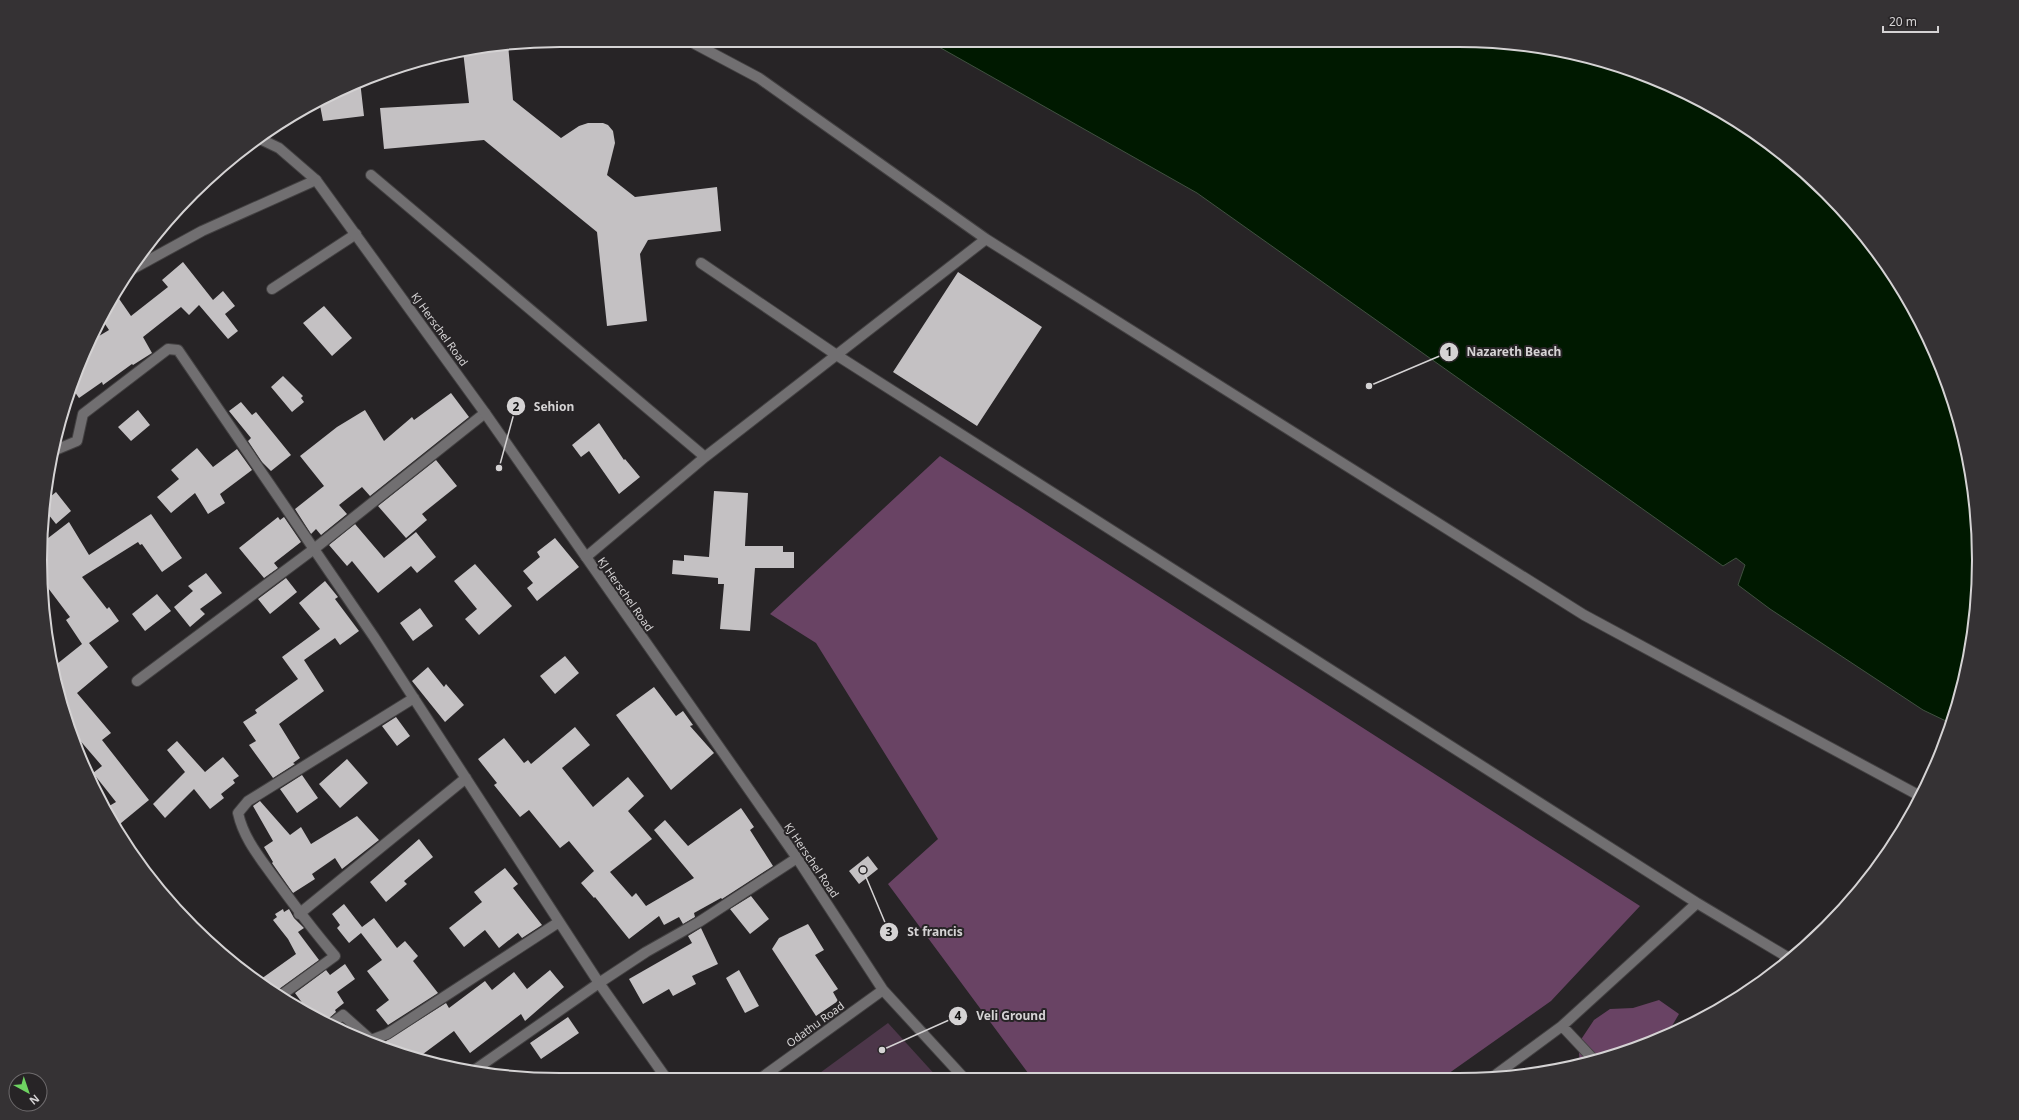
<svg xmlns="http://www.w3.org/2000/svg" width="2019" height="1120" viewBox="0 0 2019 1120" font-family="'Noto Sans',sans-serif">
  <rect width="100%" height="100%" fill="#272426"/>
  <!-- green -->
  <path fill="#4c3649" d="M 888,1023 L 938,1078 L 813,1078 Z"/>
  <!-- forest -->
  <path fill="#694364" d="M 940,456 L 1640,906 L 1551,1001 L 1445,1076 L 1031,1077 L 888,884 L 938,839 L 816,643 L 770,614 Z
    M 1659,1000 L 1679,1014 L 1669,1031 L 1626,1052 L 1580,1063 L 1578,1044 L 1594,1020 L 1610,1009 L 1633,1008 Z"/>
  <!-- water -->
  <path fill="#001900" stroke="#405140" d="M 1493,41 L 1594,58 L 1719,110 L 1802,169 L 1872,244 L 1925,330 L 1961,426 L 1978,526 L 1975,628 L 1954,714 L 1948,722 L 1923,710 L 1770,609 L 1738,585 L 1745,565 L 1736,558 L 1723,566 L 1197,193 L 932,43 Z"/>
  <!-- building -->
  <path fill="#c4c1c3" d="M 492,44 L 508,44 L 513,100 L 561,138 L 579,126 L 588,123 L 603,123 L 608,125 L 613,131 L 615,143 L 607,175 L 635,197 L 717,187 L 721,231 L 648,240 L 640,254 L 647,321 L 607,326 L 597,232 L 484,140 L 384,149 L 380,108 L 469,103 L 463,51 Z
    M 360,81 L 364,116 L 323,121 L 319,100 L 330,94 Z
    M 183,262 L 213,300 L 223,291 L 235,306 L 225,314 L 238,331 L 228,339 L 199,305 L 189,315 L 181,307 L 143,337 L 152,353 L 133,365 L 132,364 L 103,385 L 102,382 L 79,398 L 72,388 L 89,342 L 109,330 L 101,318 L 115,293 L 131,316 L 168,287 L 162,280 Z
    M 958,272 L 1042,327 L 977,426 L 893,372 Z
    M 324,306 L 352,338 L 332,356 L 303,323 Z
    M 283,376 L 303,396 L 301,398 L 304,402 L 292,412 L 271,387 Z
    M 451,393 L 469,417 L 370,496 L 362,487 L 339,505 L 347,514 L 321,535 L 316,529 L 311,534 L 295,509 L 324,486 L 300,456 L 337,427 L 365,410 L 384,441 L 412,417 L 414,420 Z
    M 241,402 L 252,415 L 256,412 L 291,455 L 271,471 L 262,462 L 248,441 L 251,438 L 229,411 Z
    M 138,410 L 150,425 L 131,441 L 118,427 Z
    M 599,423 L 624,460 L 625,459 L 640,477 L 619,494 L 589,451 L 581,457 L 572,445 Z
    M 197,448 L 213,467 L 237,449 L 252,470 L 220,494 L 225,503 L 208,514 L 195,493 L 171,513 L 157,497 L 179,479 L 171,470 Z
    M 436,460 L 457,486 L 422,514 L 427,520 L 406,538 L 378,506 Z
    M 714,491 L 748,493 L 745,546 L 783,546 L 783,552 L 794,552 L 794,568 L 755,568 L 750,631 L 720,629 L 724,584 L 718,584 L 718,578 L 672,574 L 673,560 L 684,561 L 684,555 L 709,557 Z
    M 56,492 L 71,511 L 56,524 L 44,509 L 44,502 Z
    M 151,514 L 182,558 L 162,572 L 142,544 L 140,545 L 138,542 L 82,577 L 107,609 L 109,607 L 119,621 L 89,643 L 108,667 L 77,693 L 111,733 L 102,740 L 149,800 L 115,828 L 104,809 L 116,802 L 93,773 L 102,766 L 71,730 L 52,668 L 82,644 L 66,620 L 70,617 L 42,580 L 43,542 L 69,522 L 89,555 Z
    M 278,517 L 280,520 L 284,517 L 301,542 L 274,563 L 278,568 L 264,578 L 239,548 Z
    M 355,524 L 384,558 L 416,532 L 436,557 L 417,573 L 411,566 L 378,593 L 352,561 L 347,566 L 329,545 Z
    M 555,538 L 579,567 L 537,601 L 527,588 L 533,583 L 523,571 L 540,557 L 537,552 Z
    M 475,564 L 512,606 L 479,635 L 465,619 L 477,609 L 454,581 Z
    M 206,573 L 222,593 L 200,609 L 205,614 L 190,627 L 174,607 L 193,591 L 188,586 Z
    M 286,578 L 297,592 L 270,614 L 258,599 Z
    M 325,581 L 338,597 L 335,599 L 359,631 L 340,645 L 335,638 L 304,660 L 324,691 L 279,724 L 300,758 L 293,763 L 295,764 L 273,778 L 249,745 L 256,741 L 243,722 L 257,713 L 255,710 L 298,679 L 282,657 L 320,629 L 299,603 Z
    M 157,594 L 171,611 L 145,631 L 132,614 Z
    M 420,608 L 433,626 L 413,641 L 400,623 Z
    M 565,656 L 579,673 L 555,694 L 540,676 Z
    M 428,667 L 444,687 L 446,684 L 464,705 L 445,722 L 412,681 Z
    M 654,687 L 676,716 L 683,711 L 693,725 L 690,726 L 714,753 L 671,790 L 616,715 Z
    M 396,717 L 410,736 L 397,746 L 382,726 Z
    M 575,727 L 590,745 L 562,768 L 593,807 L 628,777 L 644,796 L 628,811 L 652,839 L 610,872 L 632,897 L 636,893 L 646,906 L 694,878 L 654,830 L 665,820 L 688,846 L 741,808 L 754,827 L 750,830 L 773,866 L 722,899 L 721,898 L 694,913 L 695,917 L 683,924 L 679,917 L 664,925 L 659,916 L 629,939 L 595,897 L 594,898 L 581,883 L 594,871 L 569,841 L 560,848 L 529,810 L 520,817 L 494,785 L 497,783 L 478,759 L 504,738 L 524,763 L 528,760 L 531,764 Z
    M 177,741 L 205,772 L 223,757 L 239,776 L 233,780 L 235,783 L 221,794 L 224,798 L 210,809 L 194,789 L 165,818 L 153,804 L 185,772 L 167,750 Z
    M 347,759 L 368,783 L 340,808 L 319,784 Z
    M 302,775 L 318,798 L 297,813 L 280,789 Z
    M 260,801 L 290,835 L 301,827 L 311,844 L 357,816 L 379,840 L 342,869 L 335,858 L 312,874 L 315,879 L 293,893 L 272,863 L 273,862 L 264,847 L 273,841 L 253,806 Z
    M 419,839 L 433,857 L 404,881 L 407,884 L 386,902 L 370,882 Z
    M 868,856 L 878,869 L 859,884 L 849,871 Z
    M 505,868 L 518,884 L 513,888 L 542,925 L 522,938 L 518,933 L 499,948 L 485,930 L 464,947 L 449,928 L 482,902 L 474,892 Z
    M 751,896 L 769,919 L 750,934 L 730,909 Z
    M 344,904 L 362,927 L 374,918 L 397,948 L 405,941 L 418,956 L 413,961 L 438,993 L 388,1025 L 376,1010 L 389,1000 L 367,971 L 382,960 L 361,933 L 349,943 L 337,928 L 340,925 L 332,914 Z
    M 283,909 L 284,912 L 289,909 L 294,918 L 304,928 L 298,932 L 319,960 L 275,992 L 266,986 L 261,979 L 296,954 L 288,939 L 273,920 L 277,917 L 275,914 Z
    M 808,924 L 824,950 L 815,955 L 838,989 L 833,992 L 838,1001 L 816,1016 L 772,949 L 779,938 Z
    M 701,928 L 718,964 L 692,976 L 696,984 L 673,996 L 669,989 L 643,1004 L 629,979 L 692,943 L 688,936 Z
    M 345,964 L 355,979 L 337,992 L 344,1003 L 335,1010 L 336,1012 L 325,1022 L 311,1015 L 295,993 L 326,970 L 330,975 Z
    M 550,970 L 564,987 L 525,1021 L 521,1014 L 470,1053 L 454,1031 L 419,1057 L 393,1052 L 378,1046 L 446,1003 L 449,1008 L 485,981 L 492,990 L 514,972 L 527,989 Z
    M 739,970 L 759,1006 L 745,1013 L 726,978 Z
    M 568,1017 L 579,1033 L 541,1059 L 530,1043 Z
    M 343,1023 L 349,1029 L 353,1034 L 337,1027 Z"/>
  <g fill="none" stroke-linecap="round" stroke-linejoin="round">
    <defs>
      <path id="street" d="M 695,44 L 759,78 L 986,239 L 1584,615 L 1920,796
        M 371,175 L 705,457
        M 701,263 L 838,356 L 1697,903 L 1789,958
        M 127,272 L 202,231 L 316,180
        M 272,289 L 356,234
        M 53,451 L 77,441 L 83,414 L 168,349 L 178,350 L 374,637 L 599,983 L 666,1078
        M 586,557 L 705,457 L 986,239
        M 137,681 L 314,549 L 485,413
        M 299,914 L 466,778
        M 280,996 L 335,956 C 312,929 291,901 270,872 C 257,854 243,836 238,813 L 248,801 L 414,698
        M 331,1024 L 343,1015 L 371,1040 L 387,1034 L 559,922
        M 1562,1026 L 1594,1060
        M 476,1069 L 599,983 L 646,952 L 699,922 L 797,858
        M 1494,1076 L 1562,1026 L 1697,903"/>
      <path id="secondary" d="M 258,138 L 279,148 L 316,180 L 485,413 L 797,858 L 883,990 L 963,1077
        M 761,1078 L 883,990"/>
    </defs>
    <!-- street casing -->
    <use href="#street" stroke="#434142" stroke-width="12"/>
    <!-- secondary casing -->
    <use href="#secondary" stroke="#434142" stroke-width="12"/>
    <!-- street -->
    <use href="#street" stroke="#716f71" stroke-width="10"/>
    <!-- secondary -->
    <use href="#secondary" stroke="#716f71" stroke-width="10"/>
  </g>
  <g text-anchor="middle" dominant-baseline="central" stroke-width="4" stroke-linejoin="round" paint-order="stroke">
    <!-- street labels -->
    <g font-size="11" fill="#d5d3d4" stroke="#272426">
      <text transform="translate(440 329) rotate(54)">KJ Herschel Road</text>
      <text transform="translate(626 594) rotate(55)">KJ Herschel Road</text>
      <text transform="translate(812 860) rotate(56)">KJ Herschel Road</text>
      <text transform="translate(815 1024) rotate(-36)">Odathu Road</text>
    </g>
  </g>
  <!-- crop -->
  <path d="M0 0H2019V1120H0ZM560 47H1459A513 513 0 0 1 1972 560V560A513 513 0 0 1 1459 1073H560A513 513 0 0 1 47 560V560A513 513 0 0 1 560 47Z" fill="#353234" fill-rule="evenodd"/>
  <path fill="none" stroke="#d5d3d4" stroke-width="2" d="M560 47H1459A513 513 0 0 1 1972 560V560A513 513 0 0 1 1459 1073H560A513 513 0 0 1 47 560V560A513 513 0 0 1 560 47Z"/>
  <!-- callouts -->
  <path fill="none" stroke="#d5d3d4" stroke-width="1.5" d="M1369 386L1449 352M499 468L516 406M863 870L889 932M882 1050L958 1016"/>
  <g fill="#d5d3d4" stroke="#272426" stroke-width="1.5">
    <circle cx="1369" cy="386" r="4"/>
    <circle cx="499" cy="468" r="4"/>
    <circle cx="863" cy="870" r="4"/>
    <circle cx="882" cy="1050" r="4"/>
    <circle cx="1449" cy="352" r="10"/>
    <circle cx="516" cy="406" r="10"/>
    <circle cx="889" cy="932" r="10"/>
    <circle cx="958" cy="1016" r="10"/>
  </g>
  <g font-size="12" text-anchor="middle" font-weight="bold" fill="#111">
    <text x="1449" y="356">1</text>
    <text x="516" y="411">2</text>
    <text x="889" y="936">3</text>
    <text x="958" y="1020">4</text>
  </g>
  <g font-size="12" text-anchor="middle" font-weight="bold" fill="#d5d3d4" stroke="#272426" stroke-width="4" stroke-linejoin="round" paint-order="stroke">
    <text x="1514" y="356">Nazareth Beach</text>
    <text x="554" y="411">Sehion</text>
    <text x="935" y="936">St francis</text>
    <text x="1011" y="1020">Veli Ground</text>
  </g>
  <!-- north arrow -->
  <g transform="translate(28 1092) rotate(140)"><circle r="19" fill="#272426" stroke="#6d6a6c"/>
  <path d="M0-3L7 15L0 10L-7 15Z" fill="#6ed361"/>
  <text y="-6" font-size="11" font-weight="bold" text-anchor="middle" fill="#d5d3d4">N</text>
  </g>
  <!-- scale -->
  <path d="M1883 26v6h55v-6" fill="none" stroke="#d5d3d4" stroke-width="2"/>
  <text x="1889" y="26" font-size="12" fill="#d5d3d4" stroke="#272426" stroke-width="3" paint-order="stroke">20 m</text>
</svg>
